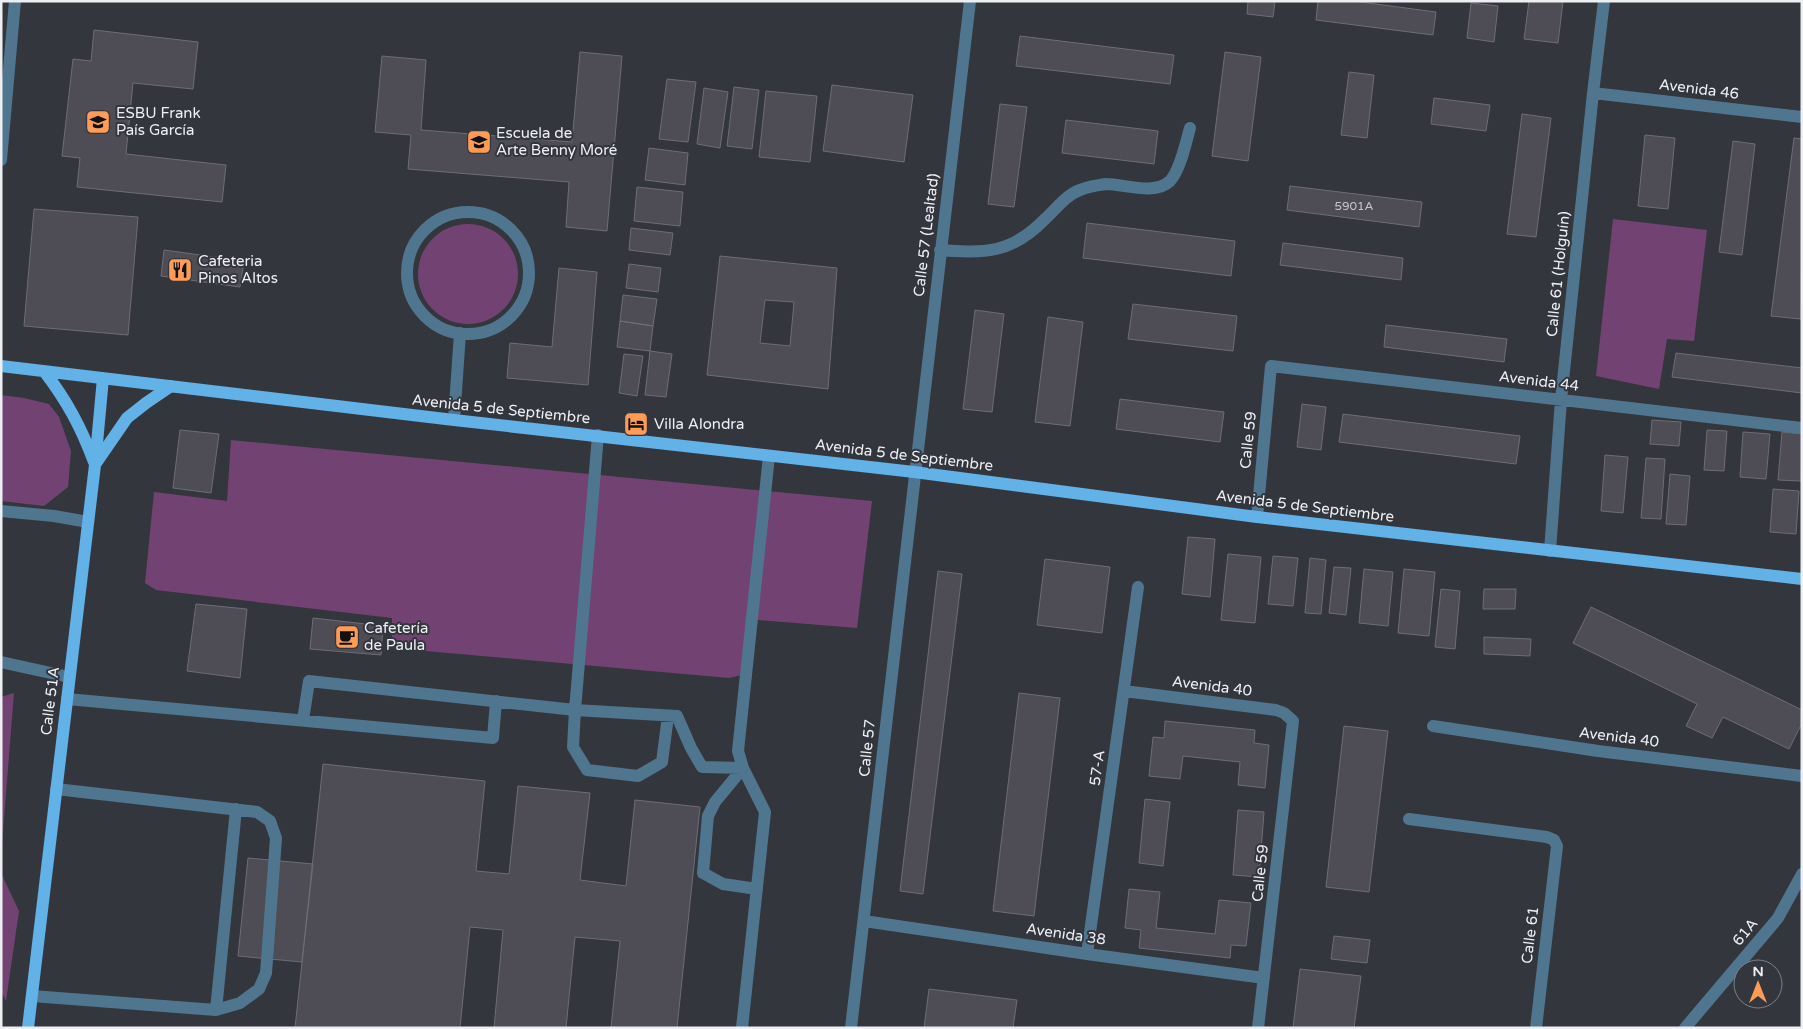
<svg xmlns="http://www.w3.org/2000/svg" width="1803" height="1029" viewBox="0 0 1803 1029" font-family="'Varela Round',sans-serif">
  <rect width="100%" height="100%" fill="#34363e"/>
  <!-- green -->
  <path fill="#724372" d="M 1613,219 L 1707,230 L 1694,341 L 1667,339 L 1659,389 L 1596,376 Z
    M418 274a50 50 0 1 1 100 0a50 50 0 1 1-100 0Z
    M 1,395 L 24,398 L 49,404 L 59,417 L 71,451 L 68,487 L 44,506 L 1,501 Z
    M 231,440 L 872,501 L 857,628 L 747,619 L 742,675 L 729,678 L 392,648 L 392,618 L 156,590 L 145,583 L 154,492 L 227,501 Z
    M 14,693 L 1,856 L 1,697 Z
    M 1,873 L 19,911 L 6,1001 L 1,991 Z"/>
  <!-- building -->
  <path fill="#4e4c54" stroke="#6f6c75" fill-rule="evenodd" d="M 1248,1 L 1275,1 L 1273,17 L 1247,14 Z
    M 1318,1 L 1353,1 L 1436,12 L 1433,35 L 1316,20 Z
    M 1529,1 L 1563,1 L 1558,43 L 1524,39 Z
    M 1471,3 L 1498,6 L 1494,42 L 1467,38 Z
    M 94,30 L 198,42 L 193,89 L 133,83 L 126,154 L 226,165 L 222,202 L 77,187 L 80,158 L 62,156 L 73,59 L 91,61 Z
    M 1020,36 L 1174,55 L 1170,84 L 1016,66 Z
    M 580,52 L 622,56 L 607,231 L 566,227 L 569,182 L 408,169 L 411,135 L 375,132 L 382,56 L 426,60 L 421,130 L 572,142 Z
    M 1225,52 L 1261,57 L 1248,161 L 1212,156 Z
    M 1349,72 L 1374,75 L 1367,138 L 1341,135 Z
    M 667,79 L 696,82 L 688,142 L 659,139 Z
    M 832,85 L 913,95 L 904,162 L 823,151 Z
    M 734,87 L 759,90 L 752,149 L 727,146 Z
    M 704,88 L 728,92 L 720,148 L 697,144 Z
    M 766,91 L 817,96 L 810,162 L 759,157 Z
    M 1434,98 L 1490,105 L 1486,131 L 1431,124 Z
    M 1000,104 L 1027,107 L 1014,207 L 988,204 Z
    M 1522,114 L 1551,118 L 1536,237 L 1507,234 Z
    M 1066,120 L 1158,131 L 1154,164 L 1062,153 Z
    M 1645,135 L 1675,138 L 1668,209 L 1638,206 Z
    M 1794,138 L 1802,139 L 1801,319 L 1771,316 Z
    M 1733,141 L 1755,144 L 1742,255 L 1719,252 Z
    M 649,148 L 688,153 L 685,185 L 645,180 Z
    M 1290,186 L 1422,202 L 1419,227 L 1287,210 Z
    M 637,187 L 683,192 L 680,226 L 634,221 Z
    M 34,209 L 138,217 L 128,335 L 24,326 Z
    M 1087,223 L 1235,241 L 1231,276 L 1083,258 Z
    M 631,228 L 673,233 L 670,255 L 629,250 Z
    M 1283,243 L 1403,258 L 1401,280 L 1280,265 Z
    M 164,250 L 244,261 L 240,287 L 161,276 Z
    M 720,256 L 837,268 L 828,389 L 707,375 ZM 765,300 L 794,302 L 790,346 L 760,343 Z
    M 629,264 L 661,268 L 658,292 L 626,288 Z
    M 559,268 L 597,272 L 588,385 L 507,378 L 510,343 L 552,347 Z
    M 623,295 L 657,299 L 653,326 L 620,321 Z
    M 1133,304 L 1237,316 L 1233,351 L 1128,339 Z
    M 975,310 L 1004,314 L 992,412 L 963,409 Z
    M 1048,317 L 1083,322 L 1070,426 L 1035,422 Z
    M 620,321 L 653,326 L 650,351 L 617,347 Z
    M 1386,325 L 1507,339 L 1504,362 L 1384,347 Z
    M 650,351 L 672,354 L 666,397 L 645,395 Z
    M 1676,353 L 1802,368 L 1802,393 L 1672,377 Z
    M 624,354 L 643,356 L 637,396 L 619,393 Z
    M 1120,399 L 1224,412 L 1220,442 L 1116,429 Z
    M 1302,404 L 1326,407 L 1321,450 L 1297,447 Z
    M 1343,414 L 1520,436 L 1516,464 L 1339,442 Z
    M 1652,420 L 1681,422 L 1679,446 L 1650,444 Z
    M 180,430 L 219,434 L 211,493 L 173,488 Z
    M 1707,430 L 1727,431 L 1724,471 L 1704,470 Z
    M 1743,432 L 1770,434 L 1766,479 L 1740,477 Z
    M 1782,432 L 1802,434 L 1801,481 L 1778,480 Z
    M 1605,455 L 1628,457 L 1623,513 L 1601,511 Z
    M 1646,458 L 1665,459 L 1661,519 L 1641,518 Z
    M 1670,474 L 1690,476 L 1686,525 L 1666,524 Z
    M 1773,489 L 1799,491 L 1796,534 L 1770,532 Z
    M 1188,537 L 1215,539 L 1210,597 L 1182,594 Z
    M 1228,554 L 1261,557 L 1255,623 L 1221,620 Z
    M 1273,556 L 1298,558 L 1293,606 L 1268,604 Z
    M 1310,558 L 1326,560 L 1321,614 L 1305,613 Z
    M 1045,559 L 1110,567 L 1102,633 L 1037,625 Z
    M 1334,567 L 1351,568 L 1346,615 L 1329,613 Z
    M 1364,569 L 1393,572 L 1388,626 L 1359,623 Z
    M 1404,569 L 1435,572 L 1429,636 L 1398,633 Z
    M 938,571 L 962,574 L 923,894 L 900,891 Z
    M 1441,589 L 1460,591 L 1455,649 L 1435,647 Z
    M 1484,589 L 1516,589 L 1515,609 L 1483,609 Z
    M 196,604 L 247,609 L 240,678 L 187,671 Z
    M 1591,607 L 1802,710 L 1802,723 L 1789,749 L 1723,717 L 1712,738 L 1686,726 L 1697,704 L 1573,643 Z
    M 313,618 L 383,626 L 381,655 L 310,649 Z
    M 1484,637 L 1531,639 L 1530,656 L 1484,654 Z
    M 1019,693 L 1060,698 L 1034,916 L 993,911 Z
    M 1165,721 L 1255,730 L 1254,743 L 1269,745 L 1265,788 L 1238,785 L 1240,762 L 1183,756 L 1180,779 L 1149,776 L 1153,737 L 1164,738 Z
    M 1344,726 L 1388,731 L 1369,892 L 1326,887 Z
    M 323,764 L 485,781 L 476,871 L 509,874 L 518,786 L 590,793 L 580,880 L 626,886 L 635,800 L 700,807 L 677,1028 L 611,1028 L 620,941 L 575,937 L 566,1028 L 494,1028 L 503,930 L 470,927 L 460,1028 L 295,1028 Z
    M 1145,799 L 1170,802 L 1163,866 L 1139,863 Z
    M 1238,810 L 1264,812 L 1259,877 L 1233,875 Z
    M 248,858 L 313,864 L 302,962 L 238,956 Z
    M 1129,889 L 1160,892 L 1156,928 L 1215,934 L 1219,900 L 1251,903 L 1246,946 L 1231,945 L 1230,958 L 1139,948 L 1141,930 L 1125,928 Z
    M 1334,936 L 1370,940 L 1367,963 L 1331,959 Z
    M 1300,969 L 1361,976 L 1354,1028 L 1293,1028 Z
    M 929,989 L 1017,1000 L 1013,1028 L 924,1028 Z"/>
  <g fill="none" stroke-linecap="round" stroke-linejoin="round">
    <!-- minor -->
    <path stroke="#50758f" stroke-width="12" d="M 1593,93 L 1802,117
      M 1,160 L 15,1
      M407 273a61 61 0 1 1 122 0a61 61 0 1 1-122 0Z
      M 940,250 C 985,254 1012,253 1045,219 C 1056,209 1066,195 1080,190 C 1088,187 1098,185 1106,184 C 1125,184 1154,196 1170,181 C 1180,171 1186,142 1190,128
      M 454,420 L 460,333
      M 598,435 L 575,710 L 573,747 L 587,770 L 638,776 L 662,762 L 668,716
      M 1,511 L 54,516 L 88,522
      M 1257,517 L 1271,366 L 1802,428
      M 1550,551 L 1561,400 L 1593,93 L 1604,1
      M 1,662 L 69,677
      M 1124,691 L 1276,710 L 1284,713 L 1293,721 L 1258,1028
      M 67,699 L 493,738 L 496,701
      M 303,720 L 309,681 L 575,710 L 677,716 L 691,748 L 702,767 L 743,768
      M 1433,726 L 1598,751 L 1802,776
      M 743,768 L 715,802 L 708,816 L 703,873 L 723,884 L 757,889
      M 1409,819 L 1547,837 L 1554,840 L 1557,846 L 1536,1028
      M 864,921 L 1087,954 L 1264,978
      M 1087,954 L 1138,587
      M 32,996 L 216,1010 L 240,1003 L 259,989 L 266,973 L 276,838 L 270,821 L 257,812 L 56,789
      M 216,1010 L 236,809
      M 742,1028 L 765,812 L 743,768 L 738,751 L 769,456
      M 851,1028 L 970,1
      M 1685,1028 L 1778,918 L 1802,874"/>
    <!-- major -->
    <path stroke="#62b1e7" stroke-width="12" d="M 1,366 L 454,420 L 914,472 L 1257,517 L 1802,579
      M 44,371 C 67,401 81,427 94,462
      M 96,463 L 127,418 L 146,403 L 171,386
      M 28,1028 L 95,465 L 103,378"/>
  </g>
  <!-- icons -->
  <defs>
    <symbol id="school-square" viewBox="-11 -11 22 22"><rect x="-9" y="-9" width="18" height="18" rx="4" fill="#fe9c57" stroke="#34363e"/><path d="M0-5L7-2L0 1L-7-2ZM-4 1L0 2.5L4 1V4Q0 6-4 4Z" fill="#111"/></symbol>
    <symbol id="restaurant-square" viewBox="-11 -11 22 22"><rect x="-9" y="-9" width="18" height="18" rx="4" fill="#fe9c57" stroke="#34363e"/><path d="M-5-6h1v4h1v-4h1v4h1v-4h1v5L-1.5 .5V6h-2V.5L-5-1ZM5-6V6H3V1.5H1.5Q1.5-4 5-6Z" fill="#111"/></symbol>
    <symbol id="hotel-square" viewBox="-11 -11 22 22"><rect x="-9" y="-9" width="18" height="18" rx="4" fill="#fe9c57" stroke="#34363e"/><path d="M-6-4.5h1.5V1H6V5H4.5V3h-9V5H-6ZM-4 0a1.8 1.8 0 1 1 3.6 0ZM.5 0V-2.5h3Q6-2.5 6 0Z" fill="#111"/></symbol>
    <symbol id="cafe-square" viewBox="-11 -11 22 22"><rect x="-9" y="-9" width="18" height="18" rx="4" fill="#fe9c57" stroke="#34363e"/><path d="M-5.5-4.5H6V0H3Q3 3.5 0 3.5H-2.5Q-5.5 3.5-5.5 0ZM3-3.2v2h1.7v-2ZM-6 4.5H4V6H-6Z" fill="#111"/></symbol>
  </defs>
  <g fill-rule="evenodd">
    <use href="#school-square" x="84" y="108" width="28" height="28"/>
    <use href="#school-square" x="465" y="128" width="28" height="28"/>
    <use href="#restaurant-square" x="166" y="256" width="28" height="28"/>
    <use href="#hotel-square" x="622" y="410" width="28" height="28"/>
    <use href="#cafe-square" x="333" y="623" width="28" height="28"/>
  </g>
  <g text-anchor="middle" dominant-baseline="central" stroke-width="4" stroke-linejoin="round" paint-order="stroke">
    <!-- number labels -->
    <g font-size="12" fill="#c5c6cb">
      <text x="1354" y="206">5901A</text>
    </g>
    <!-- street labels -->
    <g font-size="15" fill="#edeff3" stroke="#34363e">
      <text transform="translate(1699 89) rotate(7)">Avenida 46</text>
      <text transform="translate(926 235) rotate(-83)">Calle 57 (Lealtad)</text>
      <text transform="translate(1558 274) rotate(-84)">Calle 61 (Holguín)</text>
      <text transform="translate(1539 381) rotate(7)">Avenida 44</text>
      <text transform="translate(501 409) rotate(6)">Avenida 5 de Septiembre</text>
      <text transform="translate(1248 440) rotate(-84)">Calle 59</text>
      <text transform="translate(904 455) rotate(7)">Avenida 5 de Septiembre</text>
      <text transform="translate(1305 506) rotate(7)">Avenida 5 de Septiembre</text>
      <text transform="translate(1212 686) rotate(7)">Avenida 40</text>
      <text transform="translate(50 701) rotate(-83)">Calle 51A</text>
      <text transform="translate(1619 737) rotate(7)">Avenida 40</text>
      <text transform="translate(867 748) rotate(-84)">Calle 57</text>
      <text transform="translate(1097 768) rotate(-82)">57-A</text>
      <text transform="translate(1260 873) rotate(-84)">Calle 59</text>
      <text transform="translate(1745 932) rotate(-50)">61A</text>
      <text transform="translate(1066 934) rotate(8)">Avenida 38</text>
      <text transform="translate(1530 935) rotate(-83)">Calle 61</text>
    </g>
    <!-- poi labels -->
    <g font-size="15" fill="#edeff3" stroke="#34363e" text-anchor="start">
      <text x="116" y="113">ESBU Frank<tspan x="116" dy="17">País García</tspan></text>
      <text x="496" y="133">Escuela de<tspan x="496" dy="17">Arte Benny Moré</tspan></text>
      <text x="198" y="261">Cafeteria<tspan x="198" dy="17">Pinos Altos</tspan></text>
      <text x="654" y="424">Villa Alondra</text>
      <text x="364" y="628">Cafetería<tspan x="364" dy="17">de Paula</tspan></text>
    </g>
  </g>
  <!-- border -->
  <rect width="1803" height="1029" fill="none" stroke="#edeff3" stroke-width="5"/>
  <!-- north arrow -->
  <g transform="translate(1758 984)"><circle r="24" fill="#34363e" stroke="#7e8086"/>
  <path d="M0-4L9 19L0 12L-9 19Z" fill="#fe9c57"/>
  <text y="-8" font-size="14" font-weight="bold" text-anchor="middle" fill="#edeff3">N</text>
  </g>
</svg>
